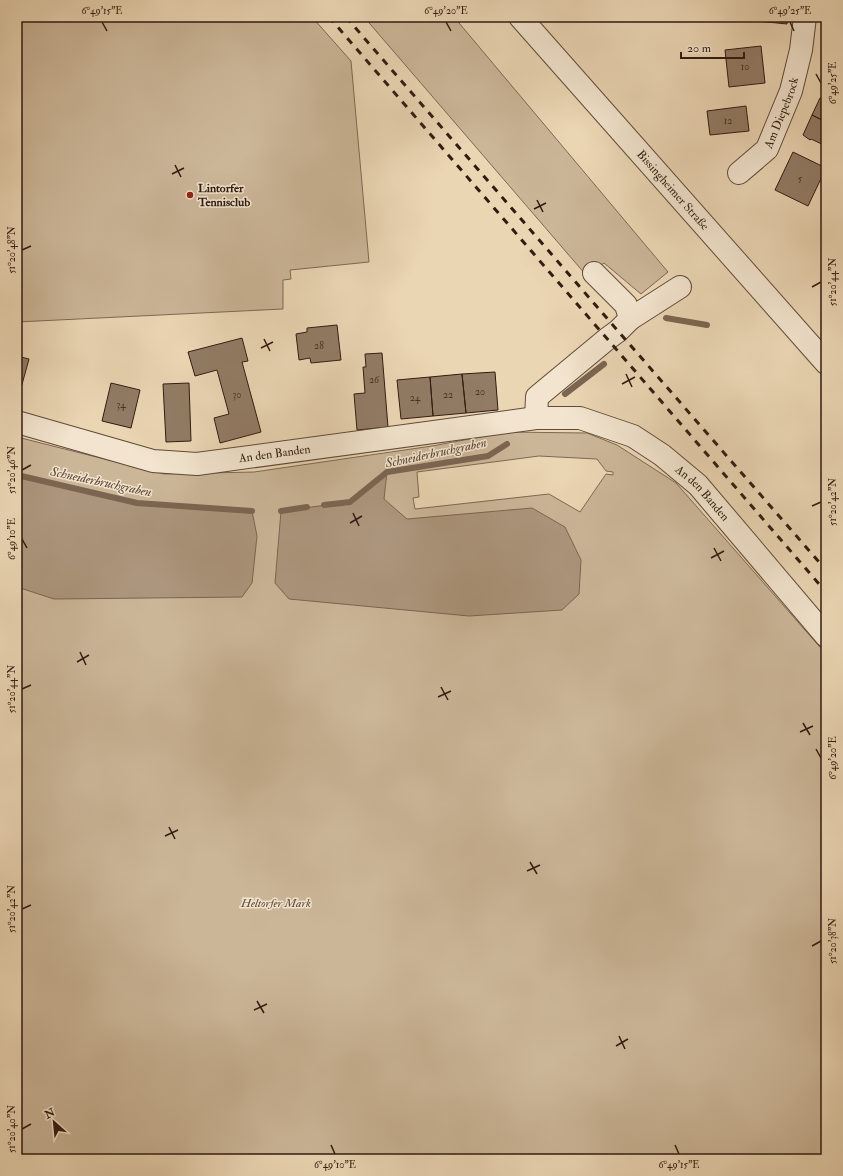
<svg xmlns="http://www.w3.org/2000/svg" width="843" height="1176" viewBox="0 0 843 1176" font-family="'IM FELL Double Pica',serif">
  <rect width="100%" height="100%" fill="#ebd6b4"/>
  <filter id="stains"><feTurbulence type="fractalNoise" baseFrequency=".005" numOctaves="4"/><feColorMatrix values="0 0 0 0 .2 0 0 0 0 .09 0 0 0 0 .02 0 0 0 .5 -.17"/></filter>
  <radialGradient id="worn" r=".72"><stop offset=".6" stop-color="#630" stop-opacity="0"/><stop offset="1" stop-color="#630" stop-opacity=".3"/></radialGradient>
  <!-- green -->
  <path fill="#cbb698" stroke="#7e6854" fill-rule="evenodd" d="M 17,17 L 312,17 L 351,61 L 369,262 L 290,270 L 291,279 L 283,280 L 283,309 L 17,322 Z
    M 364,17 L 454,17 L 668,272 L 641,294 L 604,263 L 586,275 Z
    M 507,432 L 587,433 L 617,445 L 676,483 L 826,654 L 826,1159 L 17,1159 L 17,437 L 164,474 L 254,472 L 432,446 ZM 539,456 L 597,459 L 606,471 L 613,472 L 613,475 L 606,474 L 580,512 L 549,494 L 415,509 L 413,498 L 419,497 L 417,472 Z"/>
  <!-- water -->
  <path fill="#ac967d" stroke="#7b6552" d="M 387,472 L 384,499 L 407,519 L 532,508 L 565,527 L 581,560 L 579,594 L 562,610 L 469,616 L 289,599 L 275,583 L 281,511 L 350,502 Z
    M 17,475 L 137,503 L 252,511 L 257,536 L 252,583 L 242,597 L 54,599 L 17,587 Z"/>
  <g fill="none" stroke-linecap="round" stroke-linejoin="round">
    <!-- stream -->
    <path stroke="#7b6552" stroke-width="6" d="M 666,318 L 707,325
      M 565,394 L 604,364
      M 17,475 L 137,503 L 252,511
      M 324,505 L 350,502 L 387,472 L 488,456 L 507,444
      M 281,511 L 307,507"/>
  </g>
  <!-- building -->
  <path fill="#927c66" stroke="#311b11" d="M 757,17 L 787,17 L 787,24 L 757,21 Z
    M 761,46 L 765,83 L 729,87 L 725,50 Z
    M 820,98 L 826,100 L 826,122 L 812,115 Z
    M 746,106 L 749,131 L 710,135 L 707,111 Z
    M 812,115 L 826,122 L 826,146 L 811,139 L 810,140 L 803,135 Z
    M 793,152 L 826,168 L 808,206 L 775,190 Z
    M 337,325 L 341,360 L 311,363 L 310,358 L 299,360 L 296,334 L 307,332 L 307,328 Z
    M 242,338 L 248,361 L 242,362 L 261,432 L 220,443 L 214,418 L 229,414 L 217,370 L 195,376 L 188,352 Z
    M 382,353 L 388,427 L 357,430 L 354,394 L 365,393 L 363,367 L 366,367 L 365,354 Z
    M 17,356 L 29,359 L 18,399 L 17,398 Z
    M 495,372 L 498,410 L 466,413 L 462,374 Z
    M 462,374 L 466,413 L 433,416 L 430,377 Z
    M 430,377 L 433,416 L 401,419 L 397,380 Z
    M 111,383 L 140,390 L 131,428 L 102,421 Z
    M 189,383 L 191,441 L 166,442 L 163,384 Z"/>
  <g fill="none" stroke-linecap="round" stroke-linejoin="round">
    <defs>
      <g id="minor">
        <path id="s1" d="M 520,17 L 826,363"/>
        <path id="s2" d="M 739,173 L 767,149 L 791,91 L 801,50 L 805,17"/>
        <path d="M 630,319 L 680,287"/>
        <path d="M 536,418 L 537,397 L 607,339 L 618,331 L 630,319 L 626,305 L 594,273"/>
        <path id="s3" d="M 17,422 L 153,461 L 197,464 L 536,418 L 580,418 L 633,436 L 662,455 L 698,485 L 826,636"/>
      </g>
    </defs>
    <!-- minor casing -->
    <use href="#minor" stroke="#604a3a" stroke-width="24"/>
    <!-- minor -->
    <use href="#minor" stroke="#f2e4ce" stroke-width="22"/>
    <!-- rail -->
    <path stroke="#311b11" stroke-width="3" stroke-dasharray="7 7" stroke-linecap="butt" d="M 329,17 L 826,592
      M 346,17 L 618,331 L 826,570"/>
  </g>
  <!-- ticks -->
  <path fill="none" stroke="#311b11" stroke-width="1.5" d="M 102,22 L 107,31M 446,22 L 451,31M 790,22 L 794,31M 816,74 L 821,83M 175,165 L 181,177M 172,174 L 184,168M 537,200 L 543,212M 534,209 L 546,203M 22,250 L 31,246M 812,287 L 821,282M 264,339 L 270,351M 261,348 L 273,342M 626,374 L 632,387M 622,384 L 635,377M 22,470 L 31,465M 812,506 L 821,502M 353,513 L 359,526M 350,523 L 362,516M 22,539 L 27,548M 714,548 L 721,561M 711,558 L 724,551M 80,652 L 86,665M 77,662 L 89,655M 441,687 L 448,700M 22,689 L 31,685M 438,697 L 451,691M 803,723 L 810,735M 800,732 L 813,726M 816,749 L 821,758M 169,827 L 175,839M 165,836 L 178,830M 530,862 L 537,874M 527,871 L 540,865M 22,909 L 31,905M 812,946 L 821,941M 257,1001 L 264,1013M 254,1010 L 267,1004M 619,1036 L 625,1049M 616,1046 L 628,1039M 22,1129 L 31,1124M 331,1145 L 335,1154M 675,1145 L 679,1154"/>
  <!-- markers -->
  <circle fill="#8f2418" stroke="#f2e4ce" stroke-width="1.5" cx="190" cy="195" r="4"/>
  <g text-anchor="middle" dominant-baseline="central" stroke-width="3" stroke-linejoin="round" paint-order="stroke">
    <!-- number labels -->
    <g font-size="10" fill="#493326">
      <text x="745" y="67">10</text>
      <text x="728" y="121">12</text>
      <text x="800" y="179">5</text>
      <text x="319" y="346">28</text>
      <text x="374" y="380">26</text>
      <text x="480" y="392">20</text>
      <text x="237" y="395">30</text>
      <text x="448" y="395">22</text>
      <text x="415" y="398">24</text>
      <text x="121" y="405">34</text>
    </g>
    <!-- street labels -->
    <g font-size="12" fill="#311b11" stroke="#f2e4ce">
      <text stroke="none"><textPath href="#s2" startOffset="76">Am Diepebrock</textPath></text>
      <text stroke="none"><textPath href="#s1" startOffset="231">Bissingheimer Straße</textPath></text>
      <text stroke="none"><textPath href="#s3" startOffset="264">An den Banden</textPath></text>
      <text stroke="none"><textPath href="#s3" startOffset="718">An den Banden</textPath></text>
    </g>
    <!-- poi labels -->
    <g font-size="12" font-weight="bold" fill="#311b11" stroke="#f2e4ce" text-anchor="start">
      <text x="198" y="188">Lintorfer<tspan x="198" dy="14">Tennisclub</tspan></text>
    </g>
    <!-- park labels -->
    <g font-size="12" font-style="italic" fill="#5f4a3a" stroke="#f2e4ce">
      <text x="276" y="903">Heltorfer Mark</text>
    </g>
    <!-- water labels -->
    <g font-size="13" font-style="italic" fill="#5c4637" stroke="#f2e4ce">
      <text transform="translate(436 453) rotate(-12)">Schneiderbruchgraben</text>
      <text transform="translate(101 482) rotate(12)">Schneiderbruchgraben</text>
    </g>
  </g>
  <!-- margin -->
  <rect width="843" height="1176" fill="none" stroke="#ebd6b4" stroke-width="44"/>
  <!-- north arrow -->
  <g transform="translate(54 1122) rotate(333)" stroke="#f2e4ce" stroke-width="3" paint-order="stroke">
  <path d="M0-3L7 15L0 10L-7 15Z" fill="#311b11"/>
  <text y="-6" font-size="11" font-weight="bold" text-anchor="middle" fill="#311b11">N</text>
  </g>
  <!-- scale -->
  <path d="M681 52v6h63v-6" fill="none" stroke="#311b11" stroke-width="2"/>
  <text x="687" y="52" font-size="12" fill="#311b11" stroke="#f2e4ce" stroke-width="3" paint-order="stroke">20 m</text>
  <rect x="22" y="22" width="799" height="1132" fill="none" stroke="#311b11" stroke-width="1.5"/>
  <g font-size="10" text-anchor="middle" fill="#311b11">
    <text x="102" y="14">6°49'15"E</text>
    <text x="446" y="14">6°49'20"E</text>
    <text x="790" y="14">6°49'25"E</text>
    <text transform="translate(832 83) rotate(-90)" y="4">6°49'25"E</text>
    <text transform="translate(11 250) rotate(-90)" y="4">51°20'48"N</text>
    <text transform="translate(832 282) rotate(-90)" y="4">51°20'44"N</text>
    <text transform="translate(11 470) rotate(-90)" y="4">51°20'46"N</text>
    <text transform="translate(832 502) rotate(-90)" y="4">51°20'42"N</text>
    <text transform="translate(11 539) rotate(-90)" y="4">6°49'10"E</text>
    <text transform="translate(11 689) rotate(-90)" y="4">51°20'44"N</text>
    <text transform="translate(832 758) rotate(-90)" y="4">6°49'20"E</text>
    <text transform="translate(11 909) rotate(-90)" y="4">51°20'42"N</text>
    <text transform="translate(832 941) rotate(-90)" y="4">51°20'38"N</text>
    <text transform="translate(11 1129) rotate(-90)" y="4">51°20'40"N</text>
    <text x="335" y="1168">6°49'10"E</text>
    <text x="679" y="1168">6°49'15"E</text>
  </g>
  <rect width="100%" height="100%" filter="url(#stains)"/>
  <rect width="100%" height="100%" fill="url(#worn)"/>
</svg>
